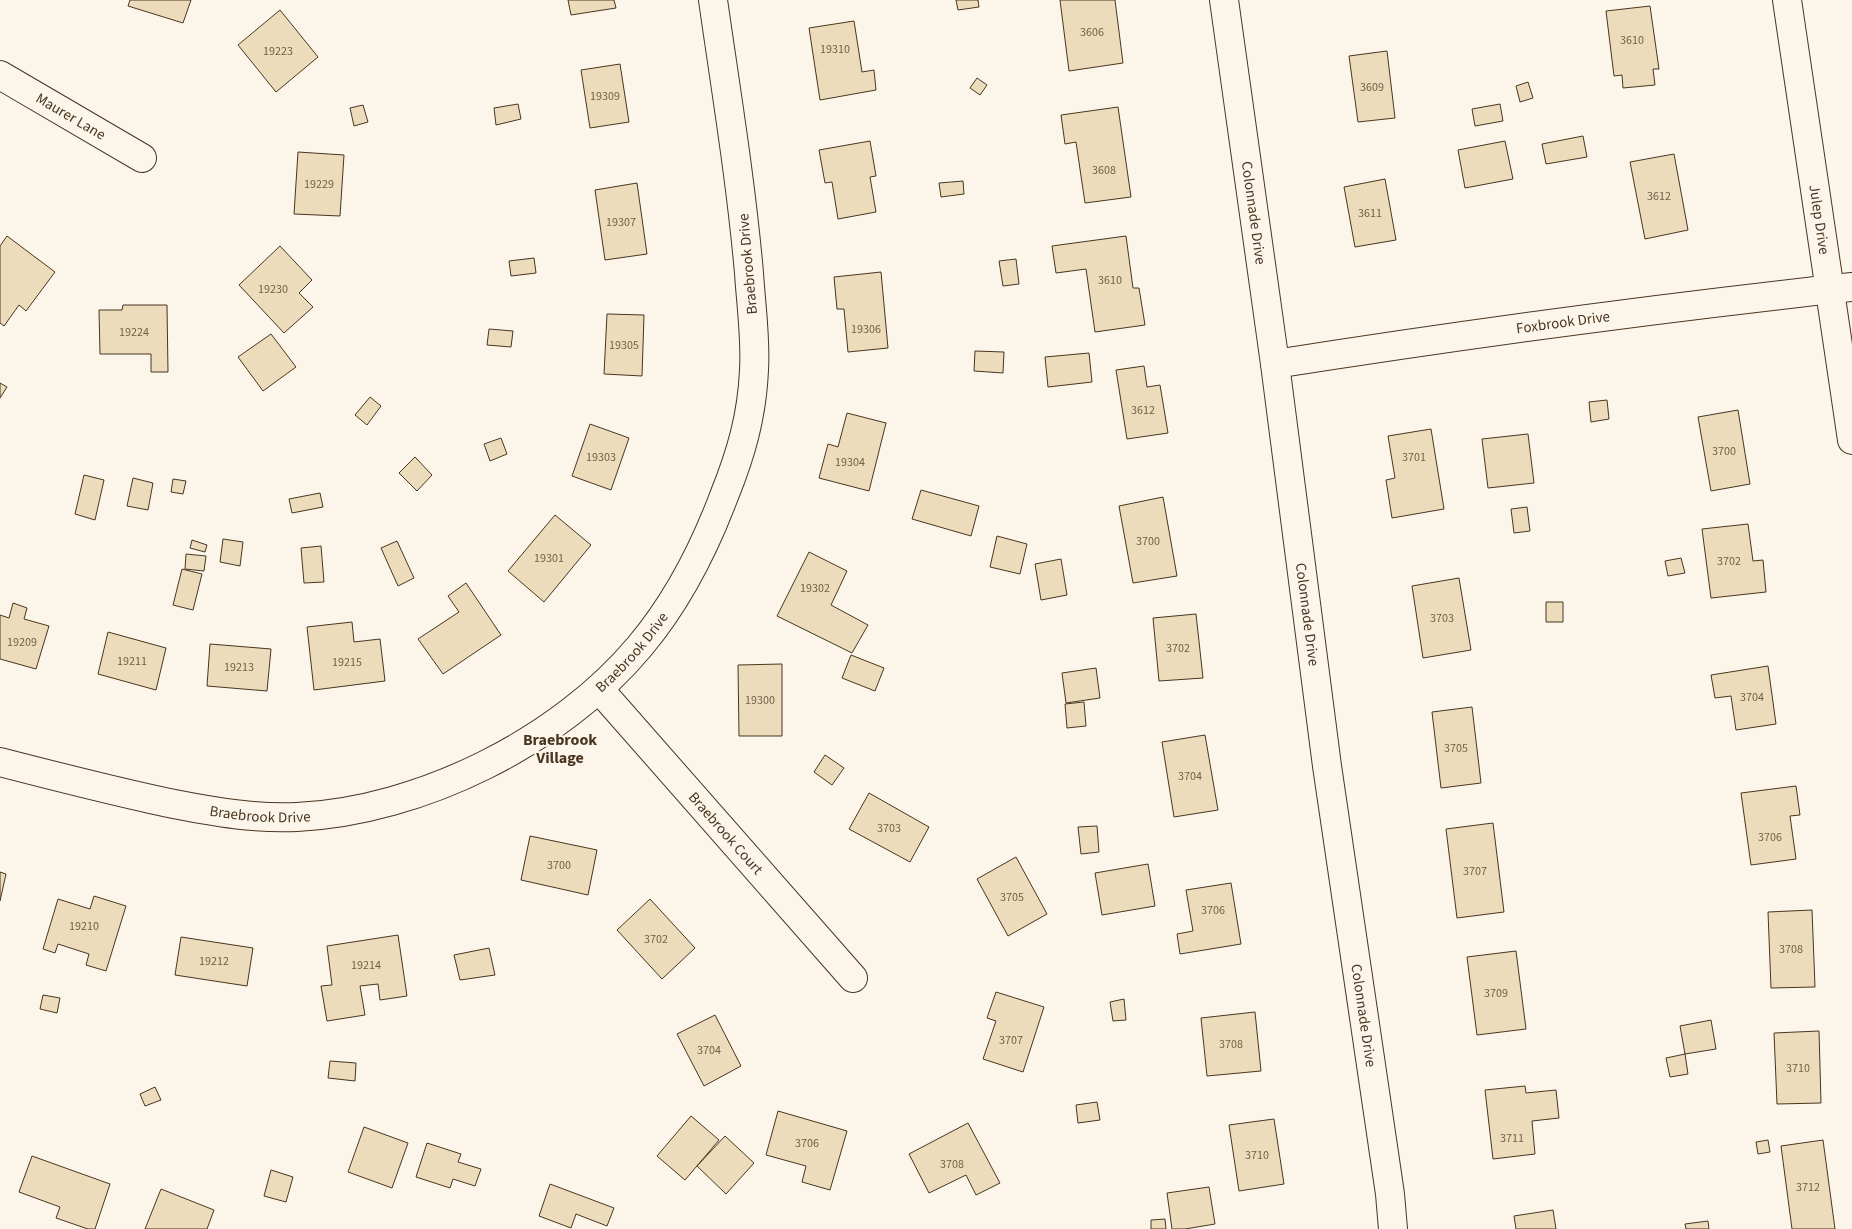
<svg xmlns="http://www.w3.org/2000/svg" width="1852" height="1229" viewBox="0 0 1852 1229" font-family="'Source Sans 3',sans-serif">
  <rect width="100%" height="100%" fill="#fbf6e9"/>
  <!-- building -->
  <path fill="#ecdcbc" stroke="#4a3520" d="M 130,0 L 191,0 L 183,23 L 128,6 Z
    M 568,0 L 614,0 L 616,8 L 571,15 Z
    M 956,0 L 978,0 L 979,7 L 958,10 Z
    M 1060,0 L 1115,0 L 1123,63 L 1069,71 Z
    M 1650,6 L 1659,69 L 1653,69 L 1655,85 L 1623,88 L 1622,75 L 1614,76 L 1606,11 Z
    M 280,10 L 318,57 L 276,92 L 238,45 Z
    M 854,21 L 862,72 L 874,70 L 876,90 L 820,100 L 809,28 Z
    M 1387,51 L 1395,118 L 1358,122 L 1349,56 Z
    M 620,64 L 629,122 L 590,128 L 581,70 Z
    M 977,78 L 987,85 L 980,95 L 970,88 Z
    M 1528,82 L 1533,98 L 1520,102 L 1516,86 Z
    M 518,104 L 521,119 L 496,125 L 494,108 Z
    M 1500,104 L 1503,121 L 1475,126 L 1472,109 Z
    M 363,105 L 368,122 L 354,126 L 350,108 Z
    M 1118,107 L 1131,197 L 1085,203 L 1076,142 L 1065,144 L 1061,115 Z
    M 1583,136 L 1587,157 L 1546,164 L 1542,144 Z
    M 870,141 L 876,176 L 870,177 L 876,212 L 838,219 L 832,182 L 825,183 L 819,150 Z
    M 1505,141 L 1513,179 L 1465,188 L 1458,150 Z
    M 298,152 L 344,155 L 340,216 L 294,214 Z
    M 1674,154 L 1688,230 L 1645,239 L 1630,162 Z
    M 1385,179 L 1396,240 L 1355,247 L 1344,187 Z
    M 963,181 L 964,194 L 941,197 L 939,183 Z
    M 637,183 L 647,254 L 605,260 L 595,190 Z
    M 7,236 L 55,272 L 26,311 L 19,305 L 4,326 L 0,323 L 0,246 Z
    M 1126,236 L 1133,288 L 1139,288 L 1145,325 L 1095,332 L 1086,269 L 1056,273 L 1052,246 Z
    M 280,246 L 312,280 L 299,293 L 313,307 L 284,333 L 239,285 Z
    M 534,258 L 536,273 L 511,276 L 509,261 Z
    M 1016,259 L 1019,284 L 1003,286 L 999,261 Z
    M 881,272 L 888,348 L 848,352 L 844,309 L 837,309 L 834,277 Z
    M 123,305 L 167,305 L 168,372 L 151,372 L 151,354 L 100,354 L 99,310 L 122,310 Z
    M 607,314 L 644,315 L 642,376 L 604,374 Z
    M 489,329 L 513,331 L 511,347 L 487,345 Z
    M 271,334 L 296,367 L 263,391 L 238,357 Z
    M 975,351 L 1004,352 L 1003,373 L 974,371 Z
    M 1089,353 L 1092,382 L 1048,387 L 1045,357 Z
    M 1144,366 L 1147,387 L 1160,385 L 1168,433 L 1127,439 L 1116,370 Z
    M 0,383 L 7,387 L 0,398 Z
    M 370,397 L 381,406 L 367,425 L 355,415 Z
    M 1607,400 L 1609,419 L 1591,422 L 1589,402 Z
    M 1738,410 L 1750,484 L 1711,491 L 1698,417 Z
    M 847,413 L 886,423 L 869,491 L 819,478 L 828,444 L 838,447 Z
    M 590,424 L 629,438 L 611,490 L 572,476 Z
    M 1431,429 L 1444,509 L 1392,518 L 1386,480 L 1395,478 L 1388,436 Z
    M 1528,434 L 1534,483 L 1488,488 L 1482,439 Z
    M 501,438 L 507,454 L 490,461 L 484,444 Z
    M 415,457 L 432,475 L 417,491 L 399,473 Z
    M 84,475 L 104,480 L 95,520 L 75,514 Z
    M 133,478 L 153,483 L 148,510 L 127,506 Z
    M 173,479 L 186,481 L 183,494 L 171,492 Z
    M 921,490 L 979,506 L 971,536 L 912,519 Z
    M 320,493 L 323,507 L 292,513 L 289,499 Z
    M 1163,497 L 1177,576 L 1133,583 L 1119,506 Z
    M 1527,507 L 1530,531 L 1514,533 L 1511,509 Z
    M 555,515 L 591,545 L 544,602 L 508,571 Z
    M 1748,524 L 1753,561 L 1763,560 L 1766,592 L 1711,598 L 1702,529 Z
    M 997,536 L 1027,544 L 1020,574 L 990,567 Z
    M 223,539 L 243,542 L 240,566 L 220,562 Z
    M 192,540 L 207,545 L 205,552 L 190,548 Z
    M 397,541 L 414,578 L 398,586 L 381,548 Z
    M 321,546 L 324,582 L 304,583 L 301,548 Z
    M 809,552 L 847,571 L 831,605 L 868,625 L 852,653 L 777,616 Z
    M 186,554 L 206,556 L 204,571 L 185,569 Z
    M 1681,558 L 1685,573 L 1668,576 L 1665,561 Z
    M 1061,559 L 1067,595 L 1041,600 L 1035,564 Z
    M 182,569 L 202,574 L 193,610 L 173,605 Z
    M 1459,578 L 1471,650 L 1423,658 L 1412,586 Z
    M 466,583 L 501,635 L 443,674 L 418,639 L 459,612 L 448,596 Z
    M 1546,602 L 1563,602 L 1563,622 L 1546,622 Z
    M 13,603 L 27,608 L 24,619 L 49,626 L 36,669 L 0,659 L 0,615 L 9,618 Z
    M 1196,614 L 1203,678 L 1159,681 L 1153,618 Z
    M 352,622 L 354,642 L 380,639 L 385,681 L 314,690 L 307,627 Z
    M 108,632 L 166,648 L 156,690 L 98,674 Z
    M 210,644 L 271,649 L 267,691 L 207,686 Z
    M 851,655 L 884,668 L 875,691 L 842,678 Z
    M 782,664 L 782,736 L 739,736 L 738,665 Z
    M 1768,666 L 1776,724 L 1736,730 L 1731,696 L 1715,698 L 1711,675 Z
    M 1096,668 L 1100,698 L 1066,703 L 1062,673 Z
    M 1084,702 L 1086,726 L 1067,728 L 1065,704 Z
    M 1472,707 L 1481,783 L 1441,788 L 1432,712 Z
    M 1205,735 L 1218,810 L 1174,817 L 1162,742 Z
    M 825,755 L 844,768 L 832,785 L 814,772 Z
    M 1796,786 L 1800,815 L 1790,816 L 1796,859 L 1751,865 L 1741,793 Z
    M 869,793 L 929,827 L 910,862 L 849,829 Z
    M 1493,823 L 1504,912 L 1457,918 L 1446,829 Z
    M 1097,826 L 1099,852 L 1081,854 L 1078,827 Z
    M 530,836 L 597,850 L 588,895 L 521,880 Z
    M 1016,857 L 1047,914 L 1008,936 L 977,879 Z
    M 1148,864 L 1155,906 L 1102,915 L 1095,873 Z
    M 0,872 L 6,874 L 0,901 Z
    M 1231,883 L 1241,944 L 1180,954 L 1177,934 L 1193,931 L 1186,890 Z
    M 94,896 L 126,906 L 106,971 L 86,965 L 89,954 L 58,944 L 55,953 L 43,949 L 58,899 L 90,909 Z
    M 650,899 L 695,948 L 662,979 L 617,930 Z
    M 1812,910 L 1815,987 L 1771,988 L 1768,912 Z
    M 398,935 L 407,996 L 380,1000 L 378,984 L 360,986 L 365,1015 L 327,1021 L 321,986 L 332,985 L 327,946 Z
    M 181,937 L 253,948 L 247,986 L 175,975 Z
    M 489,948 L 495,975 L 460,980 L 454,955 Z
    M 1516,951 L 1526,1029 L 1477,1035 L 1467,957 Z
    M 996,992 L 1044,1007 L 1023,1072 L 983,1059 L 996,1021 L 987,1018 Z
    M 43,995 L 60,998 L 57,1013 L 40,1009 Z
    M 1124,999 L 1126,1020 L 1113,1021 L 1110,1002 Z
    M 1255,1012 L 1261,1071 L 1207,1076 L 1201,1018 Z
    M 715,1015 L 741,1066 L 704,1086 L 677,1034 Z
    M 1711,1020 L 1716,1049 L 1685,1054 L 1680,1026 Z
    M 1819,1031 L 1821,1103 L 1777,1104 L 1774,1033 Z
    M 1685,1054 L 1688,1074 L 1670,1077 L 1666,1058 Z
    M 330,1061 L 356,1063 L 355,1081 L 328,1078 Z
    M 1525,1086 L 1526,1093 L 1556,1090 L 1559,1118 L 1532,1121 L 1535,1154 L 1493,1159 L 1485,1090 Z
    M 155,1087 L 161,1100 L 145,1106 L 140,1094 Z
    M 1097,1102 L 1100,1120 L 1078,1123 L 1076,1105 Z
    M 778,1111 L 847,1131 L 830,1190 L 802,1182 L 806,1166 L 766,1155 Z
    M 691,1116 L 719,1140 L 685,1180 L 657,1156 Z
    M 1274,1119 L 1284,1184 L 1239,1191 L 1229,1125 Z
    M 968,1123 L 1000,1183 L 976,1195 L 966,1175 L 929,1193 L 909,1154 Z
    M 364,1127 L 408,1143 L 392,1188 L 348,1172 Z
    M 725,1136 L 754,1163 L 726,1194 L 697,1166 Z
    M 1768,1140 L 1770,1152 L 1758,1154 L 1756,1142 Z
    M 1823,1140 L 1835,1229 L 1792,1229 L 1781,1146 Z
    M 427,1143 L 461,1154 L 458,1162 L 481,1169 L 475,1186 L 453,1179 L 450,1188 L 416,1177 Z
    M 32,1156 L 110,1184 L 95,1229 L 88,1229 L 56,1218 L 60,1207 L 19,1192 Z
    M 271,1170 L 293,1177 L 286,1202 L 264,1196 Z
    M 550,1184 L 614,1208 L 607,1226 L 576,1214 L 571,1228 L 539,1216 Z
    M 1209,1187 L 1215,1224 L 1185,1229 L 1172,1229 L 1167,1193 Z
    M 161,1189 L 214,1210 L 207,1229 L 145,1229 Z
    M 1553,1210 L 1556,1229 L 1516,1229 L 1514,1216 Z
    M 1165,1219 L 1166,1229 L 1151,1229 L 1151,1220 Z
    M 1708,1221 L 1709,1229 L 1686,1229 L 1685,1224 Z"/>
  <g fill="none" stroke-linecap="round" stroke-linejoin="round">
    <defs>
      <g id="street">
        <path id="s1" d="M 1224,0 L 1275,364 L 1327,766 L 1390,1194 L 1393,1229"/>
        <path id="s2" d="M 1787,0 L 1852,440"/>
        <path id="s3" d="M 0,75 L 142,158"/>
        <path id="s4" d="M 1275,364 C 1467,334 1659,308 1852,287"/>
        <path id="s5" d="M 599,689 L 853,978"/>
        <path id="s6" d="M 0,762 C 58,777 116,792 174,804 C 215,812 256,819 297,817 C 421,811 561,741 640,646 C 677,602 704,549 724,496 C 741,454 752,416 754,370 C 756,338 751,305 749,273 C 741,182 726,91 713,0"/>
      </g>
    </defs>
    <!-- street casing -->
    <use href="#street" stroke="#4a3520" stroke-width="30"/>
    <!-- street -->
    <use href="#street" stroke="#fbf6e9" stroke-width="28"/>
  </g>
  <g text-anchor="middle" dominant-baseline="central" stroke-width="4" stroke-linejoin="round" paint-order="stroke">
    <!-- number labels -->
    <g font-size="12" fill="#725f47">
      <text x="1092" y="32">3606</text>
      <text x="1632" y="40">3610</text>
      <text x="835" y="49">19310</text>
      <text x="278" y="51">19223</text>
      <text x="1372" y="87">3609</text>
      <text x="605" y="96">19309</text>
      <text x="1104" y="170">3608</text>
      <text x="319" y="184">19229</text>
      <text x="1659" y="196">3612</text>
      <text x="1370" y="213">3611</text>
      <text x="621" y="222">19307</text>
      <text x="1110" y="280">3610</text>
      <text x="273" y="289">19230</text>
      <text x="866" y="329">19306</text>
      <text x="134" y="332">19224</text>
      <text x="624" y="345">19305</text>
      <text x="1143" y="410">3612</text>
      <text x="1724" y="451">3700</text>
      <text x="601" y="457">19303</text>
      <text x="1414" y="457">3701</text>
      <text x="850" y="462">19304</text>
      <text x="1148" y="541">3700</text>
      <text x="549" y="558">19301</text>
      <text x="1729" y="561">3702</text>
      <text x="815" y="588">19302</text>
      <text x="1442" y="618">3703</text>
      <text x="22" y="642">19209</text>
      <text x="1178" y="648">3702</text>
      <text x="132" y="661">19211</text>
      <text x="347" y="662">19215</text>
      <text x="239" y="667">19213</text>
      <text x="1752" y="697">3704</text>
      <text x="760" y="700">19300</text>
      <text x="1456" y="748">3705</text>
      <text x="1190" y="776">3704</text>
      <text x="889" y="828">3703</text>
      <text x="1770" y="837">3706</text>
      <text x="559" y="865">3700</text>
      <text x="1475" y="871">3707</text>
      <text x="1012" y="897">3705</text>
      <text x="1213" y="910">3706</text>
      <text x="84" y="926">19210</text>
      <text x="656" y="939">3702</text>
      <text x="1791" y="949">3708</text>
      <text x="214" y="961">19212</text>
      <text x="366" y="965">19214</text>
      <text x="1496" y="993">3709</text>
      <text x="1011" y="1040">3707</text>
      <text x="1231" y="1044">3708</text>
      <text x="709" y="1050">3704</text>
      <text x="1798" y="1068">3710</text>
      <text x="1512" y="1138">3711</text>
      <text x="807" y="1143">3706</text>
      <text x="1257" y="1155">3710</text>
      <text x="952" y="1164">3708</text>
      <text x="1808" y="1187">3712</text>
    </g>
    <!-- street labels -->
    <g font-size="15" fill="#4a3520" stroke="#fbf6e9">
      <text stroke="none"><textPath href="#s3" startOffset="82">Maurer Lane</textPath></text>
      <text stroke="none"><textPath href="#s1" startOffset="215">Colonnade Drive</textPath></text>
      <text stroke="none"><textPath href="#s2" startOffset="222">Julep Drive</textPath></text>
      <text transform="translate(748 264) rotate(-95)">Braebrook Drive</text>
      <text stroke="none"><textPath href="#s4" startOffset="291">Foxbrook Drive</textPath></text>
      <text stroke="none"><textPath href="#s1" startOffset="620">Colonnade Drive</textPath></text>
      <text stroke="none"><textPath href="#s6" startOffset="686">Braebrook Drive</textPath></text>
      <text stroke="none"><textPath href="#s6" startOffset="266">Braebrook Drive</textPath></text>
      <text stroke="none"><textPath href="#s5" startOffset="192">Braebrook Court</textPath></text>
      <text stroke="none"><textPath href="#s1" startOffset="1025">Colonnade Drive</textPath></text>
    </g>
    <!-- neighbourhood labels -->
    <g font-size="16" font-weight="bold" fill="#4a3520" stroke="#fbf6e9">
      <text x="560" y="740">Braebrook<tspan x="560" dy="18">Village</tspan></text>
    </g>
  </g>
</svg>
